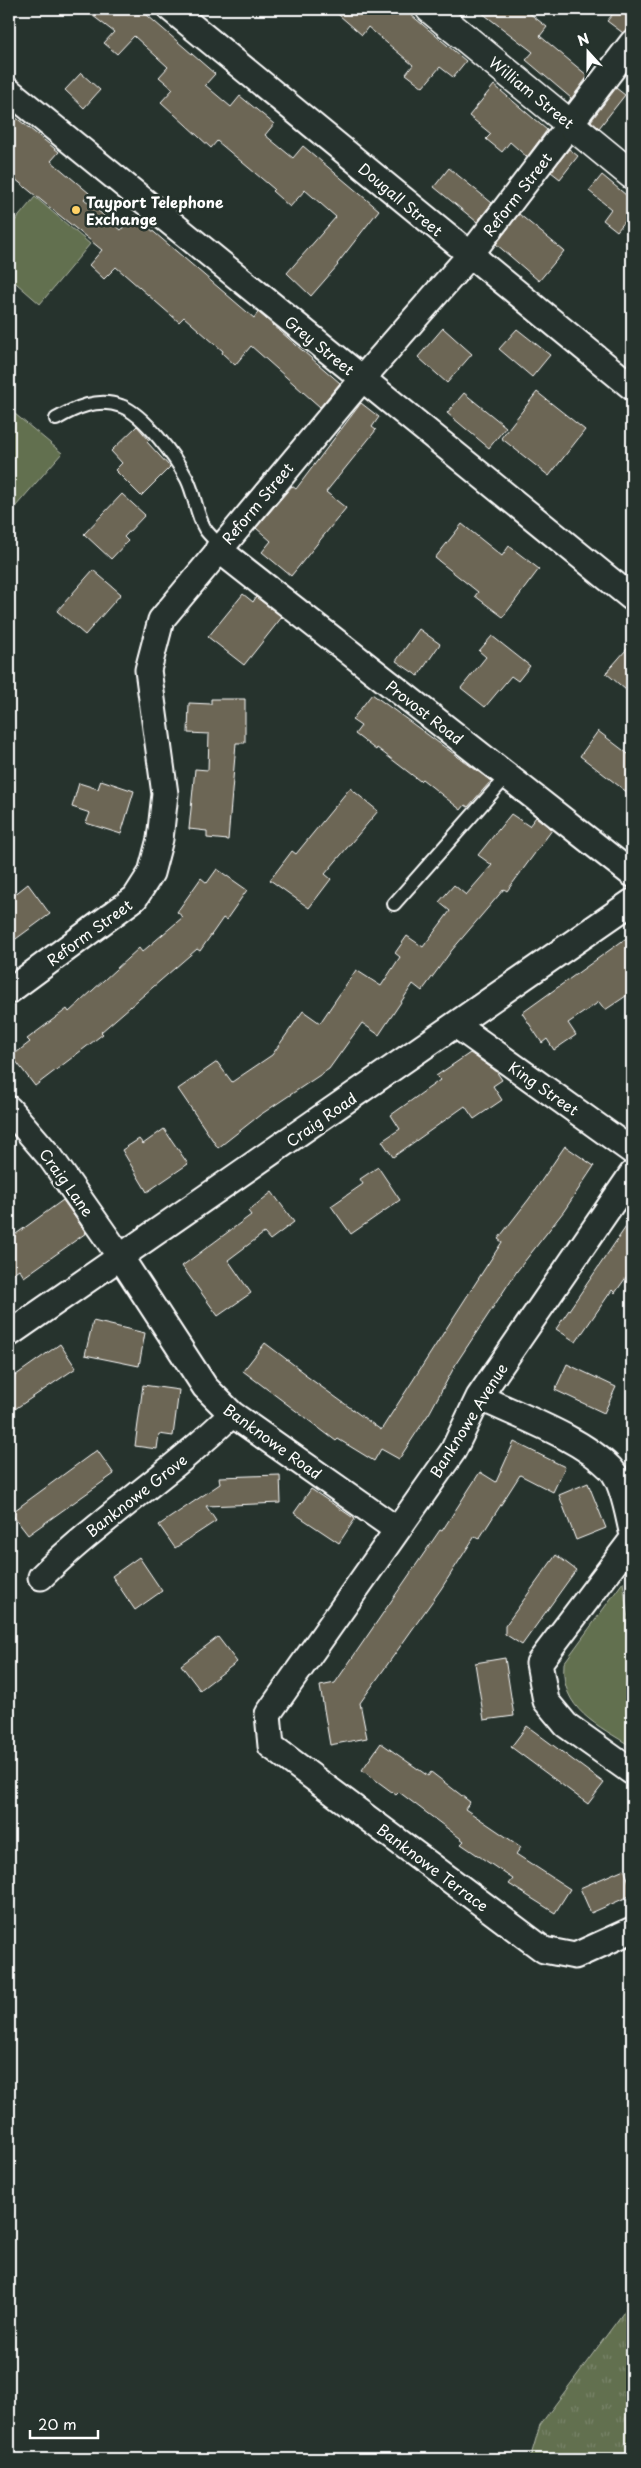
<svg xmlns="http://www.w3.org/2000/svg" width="641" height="2468" viewBox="0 0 641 2468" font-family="'Playpen Sans',sans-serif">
  <defs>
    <pattern id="park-tufts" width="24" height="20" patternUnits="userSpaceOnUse" patternTransform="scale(1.25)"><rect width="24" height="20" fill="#626f50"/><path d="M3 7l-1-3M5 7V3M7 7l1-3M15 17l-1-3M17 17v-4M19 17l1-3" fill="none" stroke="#7a856a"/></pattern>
  </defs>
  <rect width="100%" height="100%" fill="#26332d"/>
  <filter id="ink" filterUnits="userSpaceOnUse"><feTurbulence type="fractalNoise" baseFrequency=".02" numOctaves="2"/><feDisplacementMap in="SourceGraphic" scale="10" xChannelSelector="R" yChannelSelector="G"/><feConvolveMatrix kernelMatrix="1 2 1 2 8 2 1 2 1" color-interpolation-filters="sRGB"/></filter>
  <g filter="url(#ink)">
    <!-- green -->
    <path fill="#626f50" stroke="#b0b7a8" d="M 35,197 L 90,244 L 40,304 L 9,277 L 9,228 Z
      M 9,409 L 62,453 L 9,514 Z
      M 623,1582 L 632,1649 L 632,1747 C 598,1725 560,1710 564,1663 Z"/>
    <!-- park -->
    <path fill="url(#park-tufts)" stroke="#b0b7a8" d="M 632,2301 L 632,2459 L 530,2459 L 540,2425 Z"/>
    <!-- building -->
    <path fill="#6c6654" stroke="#fff" d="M 84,9 L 140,9 L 215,74 L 205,85 L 231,107 L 240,96 L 274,124 L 265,135 L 293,158 L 303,146 L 379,210 L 337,264 L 338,265 L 311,296 L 287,273 L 336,217 L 305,190 L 290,207 L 272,191 L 274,189 L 217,141 L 211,148 L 161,102 L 173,89 L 159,77 L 168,67 L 134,36 L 117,54 L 104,43 L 114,32 Z
      M 332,9 L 404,9 L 466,61 L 453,77 L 440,67 L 423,87 L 406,74 L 413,65 L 368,27 L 362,35 Z
      M 477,9 L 524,9 L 547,27 L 540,36 L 588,76 L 568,103 L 571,98 L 526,60 L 533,52 Z
      M 617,9 L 632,9 L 632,23 L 623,33 L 607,21 Z
      M 81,73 L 100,90 L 84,108 L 65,90 Z
      M 494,85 L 547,130 L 527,157 L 510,142 L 502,152 L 486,139 L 491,134 L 469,116 Z
      M 616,88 L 625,95 L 599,128 L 591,121 Z
      M 9,112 L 59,152 L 51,161 L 89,193 L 84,199 L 121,230 L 134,215 L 254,318 L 258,312 L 340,383 L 320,407 L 251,346 L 235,365 L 222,353 L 223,351 L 184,317 L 179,322 L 116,267 L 104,279 L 89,265 L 102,250 L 9,174 Z
      M 569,149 L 578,156 L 560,179 L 551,172 Z
      M 449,168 L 492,203 L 477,222 L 434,187 Z
      M 602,175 L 632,200 L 632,213 L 617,231 L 603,220 L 611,209 L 589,191 Z
      M 519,214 L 564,251 L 539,281 L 496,244 Z
      M 443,328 L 472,354 L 447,383 L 418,357 Z
      M 517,329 L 550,355 L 532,377 L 499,349 Z
      M 537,392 L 585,430 L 549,476 L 501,438 Z
      M 464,393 L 506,427 L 489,448 L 447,413 Z
      M 361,403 L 379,417 L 372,427 L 376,430 L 326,492 L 346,508 L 291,576 L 262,552 L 271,541 L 256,528 L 292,486 L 296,489 Z
      M 137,426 L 149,440 L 147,442 L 170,467 L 141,496 L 115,470 L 122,463 L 111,451 Z
      M 122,494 L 145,515 L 124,537 L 128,541 L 111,559 L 84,534 Z
      M 462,524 L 502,556 L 509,546 L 539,569 L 503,617 L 475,596 L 478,592 L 435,558 Z
      M 93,570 L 121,594 L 85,635 L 57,611 Z
      M 243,594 L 253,602 L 256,597 L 282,617 L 244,665 L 208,637 Z
      M 419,629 L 440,644 L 418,676 L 396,661 Z
      M 492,636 L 530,666 L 518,681 L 511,676 L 485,707 L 461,688 L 486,657 L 479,651 Z
      M 632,643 L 632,695 L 606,673 Z
      M 372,694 L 491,781 L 468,807 L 465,805 L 461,810 L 422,779 L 420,781 L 377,748 L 376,750 L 355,734 L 361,726 L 352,720 Z
      M 211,699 L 245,699 L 245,743 L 236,743 L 228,840 L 207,838 L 207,831 L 189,829 L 195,769 L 208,770 L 209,734 L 188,733 L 189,703 L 211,704 Z
      M 598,731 L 632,757 L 632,796 L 580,756 Z
      M 101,780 L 134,791 L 121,834 L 86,823 L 90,813 L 72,807 L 79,783 L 98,789 Z
      M 350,788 L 378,811 L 325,874 L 331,879 L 309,908 L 270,880 L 292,851 L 296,854 Z
      M 511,814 L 529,826 L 536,817 L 552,830 L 507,891 L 504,889 L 452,950 L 422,991 L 413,984 L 379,1035 L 362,1023 L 329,1069 L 260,1115 L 218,1148 L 178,1089 L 217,1062 L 232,1082 L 272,1055 L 303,1011 L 320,1023 L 356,970 L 381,986 L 400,957 L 395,953 L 407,936 L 423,947 L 450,911 L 439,902 L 454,885 L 466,895 L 492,865 L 478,855 Z
      M 217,869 L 247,890 L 226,920 L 223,918 L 200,951 L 197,949 L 101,1032 L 103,1034 L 35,1086 L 12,1056 L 30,1042 L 27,1039 L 67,1009 L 69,1012 L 139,948 L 142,952 L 183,917 L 177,912 L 201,878 L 207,883 Z
      M 28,884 L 50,914 L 9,944 L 9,899 Z
      M 632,934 L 632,992 L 605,1010 L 599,1002 L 568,1023 L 576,1035 L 554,1050 L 547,1039 L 542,1043 L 522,1013 Z
      M 470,1053 L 496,1071 L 502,1080 L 493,1086 L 502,1100 L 474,1119 L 465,1106 L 393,1157 L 382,1141 L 400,1129 L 391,1115 L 440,1080 L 436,1076 Z
      M 164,1129 L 188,1164 L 147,1192 L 122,1150 L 139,1139 L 143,1144 Z
      M 565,1146 L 594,1166 L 564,1211 L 517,1271 L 457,1362 L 430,1412 L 399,1459 L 381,1449 L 374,1461 L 338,1439 L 336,1441 L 243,1371 L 265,1343 L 306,1374 L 305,1375 L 381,1430 L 502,1242 L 498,1239 L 529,1199 Z
      M 378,1167 L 400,1200 L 351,1234 L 331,1206 L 363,1184 L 360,1179 Z
      M 272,1192 L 294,1222 L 270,1240 L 264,1233 L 228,1260 L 251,1293 L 218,1316 L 182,1266 L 251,1215 L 248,1211 Z
      M 63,1200 L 86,1233 L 24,1277 L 19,1269 L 9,1276 L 9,1239 Z
      M 632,1218 L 632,1269 L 615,1293 L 612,1290 L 576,1342 L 556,1329 Z
      M 93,1321 L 145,1333 L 139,1366 L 85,1355 Z
      M 60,1344 L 76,1368 L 9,1413 L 9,1380 Z
      M 567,1364 L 616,1387 L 604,1413 L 555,1390 Z
      M 143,1385 L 179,1390 L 173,1436 L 159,1434 L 157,1449 L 135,1446 Z
      M 514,1442 L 565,1467 L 553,1492 L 520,1475 L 479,1539 L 475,1536 L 441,1589 L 360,1703 L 367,1738 L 330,1745 L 320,1686 L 335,1683 L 440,1530 L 442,1531 L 480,1472 L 496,1482 Z
      M 97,1450 L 114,1474 L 28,1535 L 11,1513 Z
      M 280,1475 L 281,1503 L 206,1506 L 216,1521 L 175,1548 L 159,1525 L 220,1484 L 219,1477 Z
      M 588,1483 L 606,1528 L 576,1540 L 559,1495 Z
      M 311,1489 L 355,1519 L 339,1543 L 294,1513 Z
      M 556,1555 L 576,1570 L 522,1645 L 505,1634 L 505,1626 Z
      M 139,1557 L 162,1591 L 135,1610 L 112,1576 Z
      M 218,1637 L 237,1662 L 200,1690 L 181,1665 Z
      M 505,1658 L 514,1716 L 484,1720 L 475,1663 Z
      M 527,1726 L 604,1783 L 588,1804 L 511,1747 Z
      M 381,1743 L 428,1776 L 431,1772 L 470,1802 L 465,1809 L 521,1847 L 516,1854 L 570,1889 L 555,1913 L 509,1884 L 513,1879 L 461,1844 L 464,1841 L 399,1792 L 396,1795 L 362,1770 Z
      M 624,1869 L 632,1889 L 632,1895 L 591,1913 L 580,1888 Z"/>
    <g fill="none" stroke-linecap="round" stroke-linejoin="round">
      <defs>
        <path id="lane" d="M 56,419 C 75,408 98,397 121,406 C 144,414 176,458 187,479 C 195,495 196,514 205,529 C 209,535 216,541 221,546
          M 394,904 L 507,776"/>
        <path id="street" d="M 171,9 L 632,387
          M 9,91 L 632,598
          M 218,549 L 632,874
          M 9,991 L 135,898 L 151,873 L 160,839 L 165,794 L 148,670 L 161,620 L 362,379 L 470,255 L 632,43
          M 456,1025 L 632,1151
          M 9,1109 L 51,1158 L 121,1258 L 205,1387 L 232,1414 L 396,1529
          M 632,1174 L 479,1397 L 453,1451 L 268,1714 L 271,1746 L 544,1950 L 575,1956 L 632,1930
          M 9,1334 L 632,902
          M 479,1397 C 519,1416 581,1438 611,1469 C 623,1482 628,1514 632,1531
          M 632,1540 L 539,1663 L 546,1701 L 566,1725 L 632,1772
          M 41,1577 C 101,1518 172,1473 232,1414"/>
        <path id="secondary" d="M 430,9 L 632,175"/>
      </defs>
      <!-- lane casing -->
      <use href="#lane" stroke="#fff" stroke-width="16"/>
      <!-- street casing -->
      <use href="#street" stroke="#fff" stroke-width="29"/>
      <!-- secondary casing -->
      <use href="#secondary" stroke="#fff" stroke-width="31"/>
      <!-- lane -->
      <use href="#lane" stroke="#26332d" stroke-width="12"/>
      <!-- street -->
      <use href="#street" stroke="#26332d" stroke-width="25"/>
      <!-- secondary -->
      <use href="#secondary" stroke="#26332d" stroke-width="28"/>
    </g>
  </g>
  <!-- markers -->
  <circle fill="#ffd166" stroke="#26332d" stroke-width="2" cx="76" cy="210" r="5"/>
  <g text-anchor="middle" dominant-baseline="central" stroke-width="5" stroke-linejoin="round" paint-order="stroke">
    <!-- street labels -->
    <g font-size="15" fill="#fff" stroke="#26332d">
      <text transform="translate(532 92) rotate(39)">William Street</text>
      <text transform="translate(517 194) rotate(-52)">Reform Street</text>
      <text transform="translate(401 199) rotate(40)">Dougall Street</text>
      <text transform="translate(320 345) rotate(39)">Grey Street</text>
      <text transform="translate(257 503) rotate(-50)">Reform Street</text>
      <text transform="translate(425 712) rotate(38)">Provost Road</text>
      <text transform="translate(89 932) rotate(-36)">Reform Street</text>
      <text transform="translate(544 1088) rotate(35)">King Street</text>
      <text transform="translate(321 1119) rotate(-35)">Craig Road</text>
      <text transform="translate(67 1182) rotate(54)">Craig Lane</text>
      <text transform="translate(468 1420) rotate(-58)">Banknowe Avenue</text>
      <text transform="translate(273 1441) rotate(36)">Banknowe Road</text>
      <text transform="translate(136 1495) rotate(-38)">Banknowe Grove</text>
      <text transform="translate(433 1867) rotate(37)">Banknowe Terrace</text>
    </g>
    <!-- poi labels -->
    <g font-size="15" font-weight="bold" fill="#fff" stroke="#26332d" text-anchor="start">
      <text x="86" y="201">Tayport Telephone<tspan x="86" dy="17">Exchange</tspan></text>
    </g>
  </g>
  <!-- margin -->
  <rect width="641" height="2468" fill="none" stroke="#26332d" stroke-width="30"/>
  <rect x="15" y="15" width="611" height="2438" fill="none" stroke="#fff" stroke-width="2" filter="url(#ink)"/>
  <!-- north arrow -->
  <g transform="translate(588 52) rotate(339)" stroke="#26332d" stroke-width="4" paint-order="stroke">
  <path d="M0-4L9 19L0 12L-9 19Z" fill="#ffffff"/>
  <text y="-8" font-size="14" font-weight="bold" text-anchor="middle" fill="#ffffff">N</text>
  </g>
  <!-- scale -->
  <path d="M30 2430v8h68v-8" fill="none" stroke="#ffffff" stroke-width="2.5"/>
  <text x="38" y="2430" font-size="15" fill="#ffffff" stroke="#26332d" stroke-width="4" paint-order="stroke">20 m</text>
</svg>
